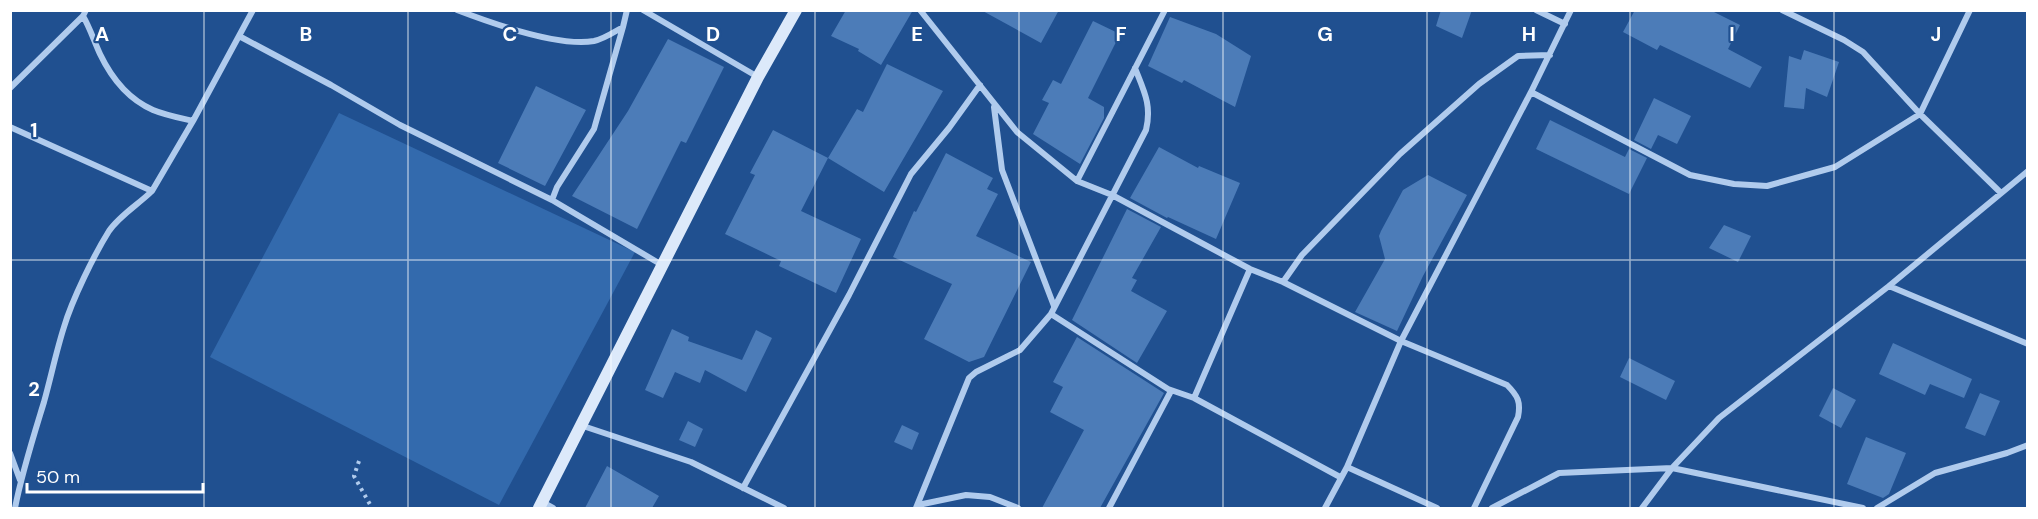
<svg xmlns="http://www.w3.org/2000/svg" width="2038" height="519" viewBox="0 0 2038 519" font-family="'DM Sans',sans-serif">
  <rect width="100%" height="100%" fill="#205090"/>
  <!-- green -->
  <path fill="#336aad" d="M 339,113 L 635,252 L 499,505 L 210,357 Z"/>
  <!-- building -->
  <path fill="#4c7cb8" d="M 846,10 L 913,10 L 881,65 L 858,51 L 859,49 L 831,36 Z
    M 981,10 L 1059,10 L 1041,43 Z
    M 1441,10 L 1472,10 L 1462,38 L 1436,26 Z
    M 1635,10 L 1710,10 L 1740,25 L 1728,49 L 1762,67 L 1750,88 L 1660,45 L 1657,50 L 1623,32 Z
    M 1170,17 L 1216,34 L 1251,56 L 1235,107 L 1184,80 L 1182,83 L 1148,66 Z
    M 1093,21 L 1120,34 L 1088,98 L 1104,107 L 1104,118 L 1080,164 L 1033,134 L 1049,103 L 1042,100 L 1053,80 L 1061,84 Z
    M 668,39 L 724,67 L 686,143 L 681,141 L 637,229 L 572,196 L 628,111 Z
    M 1804,50 L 1839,62 L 1827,97 L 1806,88 L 1804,109 L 1784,107 L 1789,56 L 1801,60 Z
    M 887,64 L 943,91 L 884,192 L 828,158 L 857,109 L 863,112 Z
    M 536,86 L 586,110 L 545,186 L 498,163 Z
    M 1654,98 L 1691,116 L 1677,144 L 1658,135 L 1651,149 L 1634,140 Z
    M 1550,120 L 1625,157 L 1629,149 L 1647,158 L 1629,194 L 1536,149 Z
    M 773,130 L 828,158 L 801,211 L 861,239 L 836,293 L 779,266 L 781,261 L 725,234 L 755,175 L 750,173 Z
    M 1159,147 L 1198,168 L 1199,166 L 1240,183 L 1216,239 L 1168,217 L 1167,218 L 1130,198 Z
    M 946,153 L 993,178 L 987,189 L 998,194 L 976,236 L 1031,262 L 984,357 L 969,362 L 924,339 L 952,284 L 893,257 L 914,211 L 916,212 Z
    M 1428,175 L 1467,195 L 1423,276 L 1397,331 L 1355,312 L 1385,259 L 1379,236 L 1381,231 L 1403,190 Z
    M 1127,209 L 1161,227 L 1132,278 L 1137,280 L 1131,291 L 1167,311 L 1137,363 L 1072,320 Z
    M 1724,225 L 1751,236 L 1738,262 L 1709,248 Z
    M 672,329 L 689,337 L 688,341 L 742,360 L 756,330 L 772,338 L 746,392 L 705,370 L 700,383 L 675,372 L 663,398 L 645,390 Z
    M 1077,337 L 1164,393 L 1100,508 L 1042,508 L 1084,430 L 1050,412 L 1063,387 L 1053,382 Z
    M 1893,343 L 1972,379 L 1964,398 L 1930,384 L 1925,395 L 1879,374 Z
    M 1629,358 L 1675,381 L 1666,400 L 1620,377 Z
    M 1833,388 L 1856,400 L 1841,428 L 1819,416 Z
    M 1980,393 L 2000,401 L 1985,436 L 1965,428 Z
    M 688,421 L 703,429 L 695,447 L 679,440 Z
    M 902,425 L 919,433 L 912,450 L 894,442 Z
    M 1866,437 L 1906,453 L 1889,494 L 1883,498 L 1847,484 Z
    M 607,466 L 659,496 L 652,508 L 585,508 Z"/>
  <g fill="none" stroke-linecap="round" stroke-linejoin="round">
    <!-- path -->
    <path stroke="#b0cbed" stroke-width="4" stroke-dasharray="3 4.5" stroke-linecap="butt" d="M 359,461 L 354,476 L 372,508"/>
    <!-- street -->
    <path stroke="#b0cbed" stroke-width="6" d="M 86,10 L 83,16 C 90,28 94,41 100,54 C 111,77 128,99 153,110 C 165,115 180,118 193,121
      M 457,10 C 491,23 559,47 594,41 C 604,39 614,32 623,27 L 627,10
      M 643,10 L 758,77
      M 920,10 L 1017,132 L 1077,181 L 1112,195 L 1250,269 L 1283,282 L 1401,341 L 1507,385 C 1518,396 1521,402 1518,417 L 1474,508
      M 1536,10 L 1565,24
      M 1782,10 L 1844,40 L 1863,52 L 1920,114 L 2001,193
      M 623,27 L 594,129 L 557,187 L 552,200 L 662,265
      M 239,36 L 331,85 L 400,125 L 552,200
      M 10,88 L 83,16
      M 1531,92 L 1690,175 L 1734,184 L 1767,186 L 1835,167 L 1920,114 L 1970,10
      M 994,107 L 1002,170 L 1054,306
      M 10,127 L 152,191 C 139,204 120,215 109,231 C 94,255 72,300 64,327 C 56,352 51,377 44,402 C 33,438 22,472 15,508
      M 1077,181 L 1165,10
      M 152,191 L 193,121 L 253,10
      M 1283,282 L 1302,255 L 1400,154 L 1479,84 L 1518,56 L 1550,55
      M 1889,286 L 2028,344
      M 1051,314 L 1168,389 L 1194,398 L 1340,477
      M 1194,398 L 1250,269
      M 580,425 L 691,462 L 784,508
      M 10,453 L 20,480
      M 1347,467 L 1437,508
      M 743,488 L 849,295 L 911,174 L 949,128 L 980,85
      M 542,502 L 553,508
      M 918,505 L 966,495 L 990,497 L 1018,508
      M 916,508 L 969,378 L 976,372 L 1020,350 L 1051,314 L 1146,130 C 1152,105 1144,91 1135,68
      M 1109,508 L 1171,391 L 1168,389
      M 1325,508 L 1347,467 L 1401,341 L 1531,92 L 1571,10
      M 1492,508 L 1559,473 L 1672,468 L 1863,508
      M 1642,508 L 1672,468 L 1719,418 L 1889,286 L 2028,171
      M 1877,508 L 1935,473 L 2007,453 L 2028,445"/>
    <!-- secondary -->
    <path stroke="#dce9fa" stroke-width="12" d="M 539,508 L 758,77 L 796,10"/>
  </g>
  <!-- grid -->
  <path fill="none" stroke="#fff" stroke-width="1.5" stroke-opacity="0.55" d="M 204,10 L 204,508M 408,10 L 408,508M 611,10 L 611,508M 815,10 L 815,508M 1019,10 L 1019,508M 1223,10 L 1223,508M 1427,10 L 1427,508M 1630,10 L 1630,508M 1834,10 L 1834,508M 10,260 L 2028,260"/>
  <g font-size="20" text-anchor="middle" font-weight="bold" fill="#fff" stroke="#205090" stroke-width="4.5" stroke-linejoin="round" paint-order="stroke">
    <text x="102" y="41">A</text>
    <text x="306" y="41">B</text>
    <text x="510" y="41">C</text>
    <text x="713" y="41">D</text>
    <text x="917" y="41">E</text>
    <text x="1121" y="41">F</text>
    <text x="1325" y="41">G</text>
    <text x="1529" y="41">H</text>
    <text x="1732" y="41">I</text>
    <text x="1936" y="41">J</text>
    <text x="34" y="137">1</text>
    <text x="34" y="396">2</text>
  </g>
  <!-- border -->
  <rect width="2038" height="519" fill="none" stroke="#ffffff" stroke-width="24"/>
  <!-- scale -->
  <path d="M27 483v9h176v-9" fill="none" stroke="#ffffff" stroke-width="3"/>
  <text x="36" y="483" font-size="18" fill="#ffffff" stroke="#205090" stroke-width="4.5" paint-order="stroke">50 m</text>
</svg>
